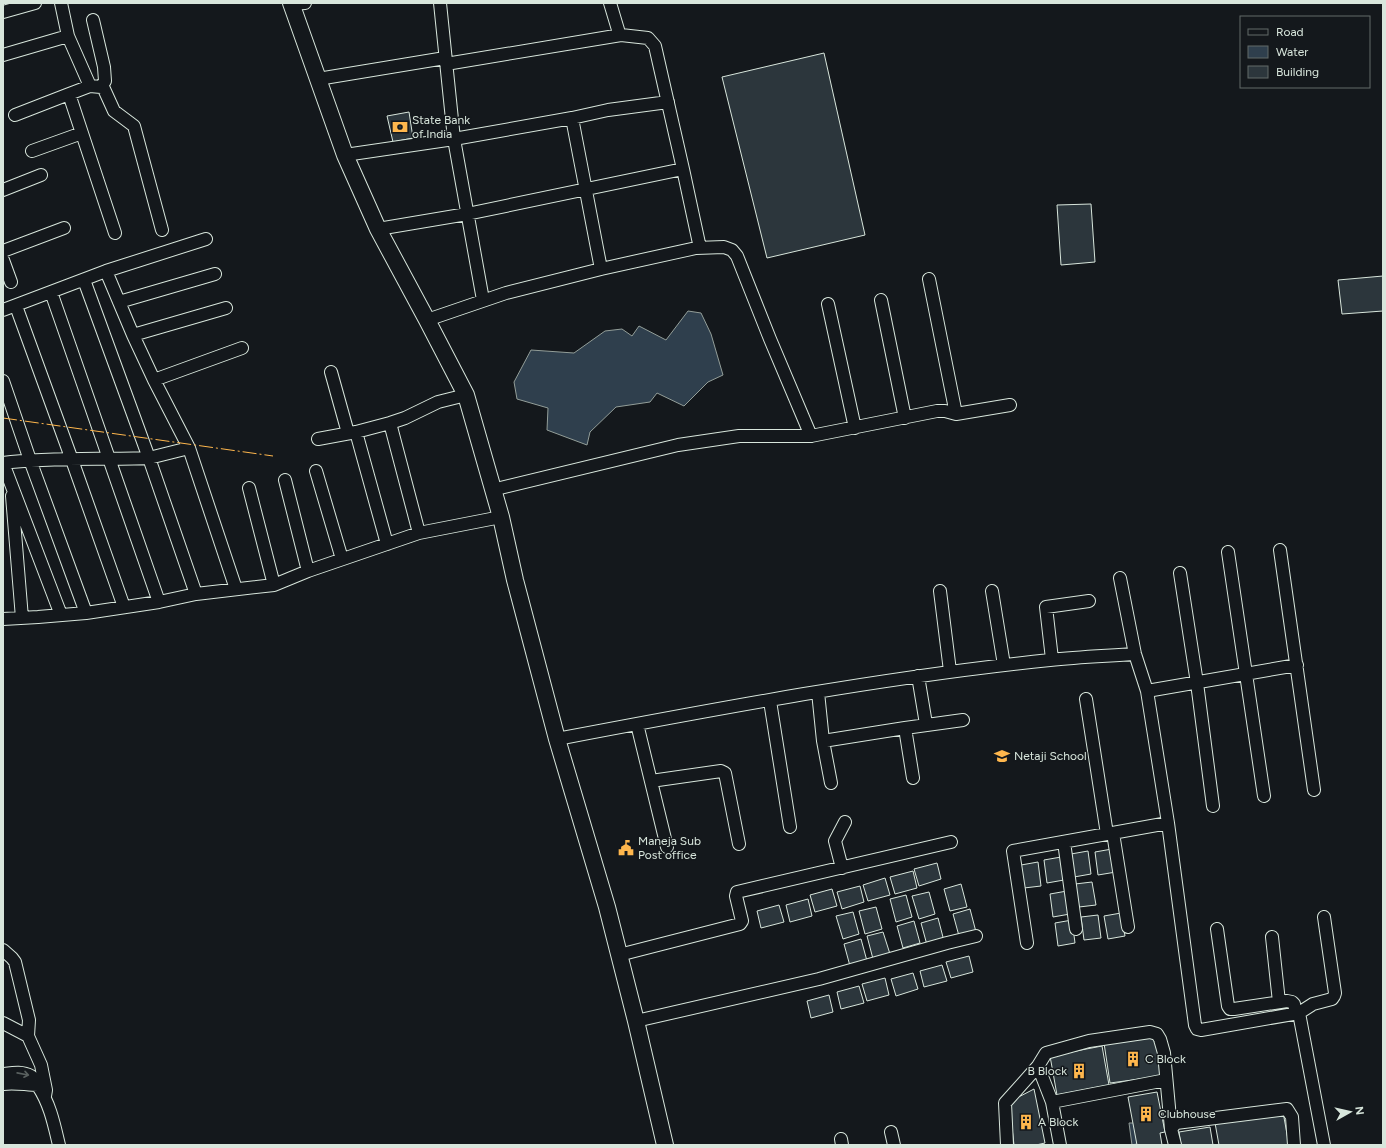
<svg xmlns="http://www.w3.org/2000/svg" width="1386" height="1148" viewBox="0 0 1386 1148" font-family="Figtree,sans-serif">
  <rect width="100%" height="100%" fill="#14181c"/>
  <!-- water -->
  <path fill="#2f3f4d" stroke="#939e99" d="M 688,311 L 701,313 L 711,334 L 723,375 L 708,382 L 684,406 L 657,393 L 650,402 L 616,407 L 590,432 L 587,445 L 547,430 L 548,408 L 517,399 L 514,382 L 531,350 L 574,353 L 605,331 L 622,329 L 632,336 L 639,326 L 666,340 Z
    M 1129,1123 L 1134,1123 L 1145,1142 L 1132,1145 Z"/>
  <!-- building -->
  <path fill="#2c363c" stroke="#d8e6dc" d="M 824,53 L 865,235 L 767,258 L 722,77 Z
    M 409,112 L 413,138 L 393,142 L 387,116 Z
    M 1091,204 L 1095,262 L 1061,265 L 1057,205 Z
    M 1383,276 L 1383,311 L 1342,314 L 1338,280 Z
    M 1112,849 L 1116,872 L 1098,875 L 1095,852 Z
    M 1088,851 L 1091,874 L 1074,877 L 1071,854 Z
    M 1061,857 L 1064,880 L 1047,883 L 1044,860 Z
    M 1038,862 L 1041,886 L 1024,888 L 1021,865 Z
    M 937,863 L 941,879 L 919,886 L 914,869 Z
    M 913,871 L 917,888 L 895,894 L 890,877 Z
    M 885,878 L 890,895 L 868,901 L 863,885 Z
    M 1092,882 L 1096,905 L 1079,907 L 1075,884 Z
    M 961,884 L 967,907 L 950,911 L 944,889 Z
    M 860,886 L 864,902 L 842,909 L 837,892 Z
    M 832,889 L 837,906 L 815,912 L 810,895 Z
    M 1067,891 L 1070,914 L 1053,917 L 1050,894 Z
    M 929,892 L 935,914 L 919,919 L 912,896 Z
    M 906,895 L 912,917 L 896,922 L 890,899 Z
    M 808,899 L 812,916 L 790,922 L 786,905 Z
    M 779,905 L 784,922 L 761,928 L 757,911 Z
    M 876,907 L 882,929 L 865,934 L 859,911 Z
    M 970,909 L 976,932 L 959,936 L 953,914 Z
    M 853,912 L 859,934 L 843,939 L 836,916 Z
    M 1121,913 L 1125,936 L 1108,939 L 1104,916 Z
    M 1098,915 L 1101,938 L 1084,940 L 1081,917 Z
    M 938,918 L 944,941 L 927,945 L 921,923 Z
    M 1072,920 L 1075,943 L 1058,946 L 1055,923 Z
    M 914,921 L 920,943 L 903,948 L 897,926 Z
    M 883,932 L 890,954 L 873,959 L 867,936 Z
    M 861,939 L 867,961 L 850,966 L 844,944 Z
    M 969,956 L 973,972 L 951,978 L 946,962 Z
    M 942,965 L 947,981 L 924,987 L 920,971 Z
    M 913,973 L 918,989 L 896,996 L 891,979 Z
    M 885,978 L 889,995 L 867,1001 L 862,984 Z
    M 859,986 L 864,1003 L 841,1009 L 837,992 Z
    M 829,995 L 833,1012 L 811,1018 L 807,1001 Z
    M 1156,1036 L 1162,1076 L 1110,1083 L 1104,1043 Z
    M 1102,1046 L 1109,1085 L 1057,1095 L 1050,1056 Z
    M 1034,1089 L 1045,1143 L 1036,1145 L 1014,1145 L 1009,1102 Z
    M 1157,1092 L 1165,1132 L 1160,1133 L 1162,1145 L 1137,1145 L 1128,1097 Z
    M 1283,1112 L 1289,1145 L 1219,1145 L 1215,1123 Z
    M 1210,1127 L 1213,1145 L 1181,1145 L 1179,1132 Z"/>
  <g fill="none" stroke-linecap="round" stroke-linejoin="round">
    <defs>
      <path id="street" d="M 61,3 L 68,36 L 90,86 L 101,87 L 104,89 L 114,111 L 134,126 L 162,230
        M 440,3 L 454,139 L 483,300
        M 610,3 L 619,33 L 621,35 L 648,38 L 655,46 L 683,169
        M 291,4 L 305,3
        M 3,12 L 35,3
        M 93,20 L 104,67 L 105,81 L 101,87
        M 3,55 L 68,36
        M 446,64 L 621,35
        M 318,79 L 445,58
        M 90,86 L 69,94 L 115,233
        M 15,115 L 69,94
        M 572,118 L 608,110 L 668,102
        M 32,151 L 82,133
        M 345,155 L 454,139 L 572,118 L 601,269
        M 3,190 L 41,175
        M 378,229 L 467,214 L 683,169 L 700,248
        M 3,251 L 64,228
        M 3,260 L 11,282
        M 106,271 L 133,335 L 154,380 L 189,448 L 236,589
        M 929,279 L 956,414
        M 84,280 L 149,458 L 189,448
        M 51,292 L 159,602
        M 881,300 L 905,418
        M 119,302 L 215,274
        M 828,304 L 855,428
        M 16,306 L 72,460 L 124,607
        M 3,310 L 106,271 L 206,239
        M 427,320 L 506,293 L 601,269 L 696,248 L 724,247 L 732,250 L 737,256 L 770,339 L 811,436 L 739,436 L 678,445 L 492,490
        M 133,335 L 226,308
        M 331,372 L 348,433
        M 154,380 L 242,348
        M 3,381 L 30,460 L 86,613
        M 390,423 L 419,533
        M 356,432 L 387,544
        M 811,436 L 937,411 L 945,411 L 956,414 L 1010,405
        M 318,439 L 356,432 L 390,423 L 405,418 L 438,402 L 466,395
        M 3,463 C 51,457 101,460 149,458 L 196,594
        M 3,463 L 61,615
        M 316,471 L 342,559
        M 285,480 L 308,571
        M 249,488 L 274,585
        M 12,496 L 22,618
        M 1280,550 L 1314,790
        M 1228,552 L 1264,796
        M 1180,573 L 1197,683 L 1213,806
        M 1120,578 L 1135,654 L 1147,691 L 1297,665
        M 940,591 L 950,671
        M 992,591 L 1004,665
        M 3,619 L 38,617 L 86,613 L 159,602 L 196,594 L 274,585 L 308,571 L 419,533 L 501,517
        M 1052,659 L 1046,607 L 1089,601
        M 918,676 L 926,724
        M 1147,691 L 1168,823 L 1195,1025 L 1197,1029 L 1201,1030 L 1299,1013 L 1324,1145
        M 818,692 L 823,741 L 831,783
        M 1086,699 L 1107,834
        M 770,701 L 790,827
        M 637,724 L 667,847
        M 905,728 L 963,720
        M 557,739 C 720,708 885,677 1050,660 C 1078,657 1107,656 1135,654
        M 823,741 L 905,728 L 913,778
        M 651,781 L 721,771 L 725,773 L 739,844
        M 1113,833 L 1128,927
        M 1064,842 L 1076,929
        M 842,868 L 835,841 L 845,822
        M 1217,929 L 1228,1006 L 1230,1009 L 1234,1009 L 1287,1001 L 1292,1002 L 1294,1004 L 1296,1013
        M 1272,937 L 1279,1002
        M 1027,943 L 1013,851 L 1168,823
        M 3,950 L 12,958 L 15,962 L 29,1020 L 28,1036
        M 619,955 L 740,924 L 742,921 L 736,896 L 737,892 L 951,842
        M 1299,1013 L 1313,1004 L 1332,999 L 1334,996 L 1335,993 L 1324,917
        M 636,1021 L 819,979 L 947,943 L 976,936
        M 3,1023 L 28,1036 L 41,1065 L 46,1090 L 45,1096
        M 1038,1066 L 1052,1102 L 1166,1080
        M 3,1074 C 12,1073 22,1071 31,1076 C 34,1078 36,1082 38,1086 C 50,1104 54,1124 59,1145
        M 3,1084 C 15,1082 26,1085 38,1085
        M 1052,1102 L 1060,1145
        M 1171,1129 L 1175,1145
        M 891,1132 L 894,1145
        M 841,1139 L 842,1145
        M 1007,1145 L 1005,1103 L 1038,1066 L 1046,1053 L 1089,1041 L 1150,1032 L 1157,1034 L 1160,1039 L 1164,1053 L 1171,1129 L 1176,1123 L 1287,1109 L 1292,1117 L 1294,1145"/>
      <path id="secondary" d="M 291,3 L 345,155 L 378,229 L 427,320 L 466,395 L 501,517 L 515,580 L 557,739 L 607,907 L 636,1021 L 665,1145"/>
    </defs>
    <!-- street casing -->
    <use href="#street" stroke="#d8e6dc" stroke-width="14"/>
    <!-- secondary casing -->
    <use href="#secondary" stroke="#d8e6dc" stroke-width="18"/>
    <!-- street -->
    <use href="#street" stroke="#14181c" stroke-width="12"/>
    <!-- secondary -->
    <use href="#secondary" stroke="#14181c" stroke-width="16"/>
    <!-- power -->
    <path stroke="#ffb74d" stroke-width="1" stroke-dasharray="14 3 2 3" stroke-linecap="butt" d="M 3,418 L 273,456"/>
  </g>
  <!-- one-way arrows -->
  <defs><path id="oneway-shaft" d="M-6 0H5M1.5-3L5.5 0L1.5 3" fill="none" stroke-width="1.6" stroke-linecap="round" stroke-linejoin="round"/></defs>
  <use stroke="#59605f" href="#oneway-shaft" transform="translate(23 1074) rotate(11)"/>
  <!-- icons -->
  <defs>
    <symbol id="bank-bare" viewBox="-9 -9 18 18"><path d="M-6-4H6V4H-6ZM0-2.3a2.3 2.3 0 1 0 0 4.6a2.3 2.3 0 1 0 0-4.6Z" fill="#ffb74d" stroke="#14181c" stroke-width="2.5" paint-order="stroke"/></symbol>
    <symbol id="school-bare" viewBox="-9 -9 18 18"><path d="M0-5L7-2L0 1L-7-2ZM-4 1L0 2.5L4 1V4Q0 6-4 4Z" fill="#ffb74d" stroke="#14181c" stroke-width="2.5" paint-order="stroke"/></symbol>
    <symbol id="civic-bare" viewBox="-9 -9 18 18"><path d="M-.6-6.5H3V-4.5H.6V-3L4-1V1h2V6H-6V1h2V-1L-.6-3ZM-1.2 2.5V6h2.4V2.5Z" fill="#ffb74d" stroke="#14181c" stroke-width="2.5" paint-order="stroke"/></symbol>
    <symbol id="building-bare" viewBox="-9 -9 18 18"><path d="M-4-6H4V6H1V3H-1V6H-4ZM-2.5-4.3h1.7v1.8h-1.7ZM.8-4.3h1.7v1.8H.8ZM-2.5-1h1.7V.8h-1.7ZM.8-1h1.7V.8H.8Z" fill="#ffb74d" stroke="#14181c" stroke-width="2.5" paint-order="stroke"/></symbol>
  </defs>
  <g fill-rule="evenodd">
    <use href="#bank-bare" x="389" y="116" width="22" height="22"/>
    <use href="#school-bare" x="991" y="745" width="22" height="22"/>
    <use href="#civic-bare" x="615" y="837" width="22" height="22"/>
    <use href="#building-bare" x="1122" y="1048" width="22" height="22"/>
    <use href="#building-bare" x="1068" y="1060" width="22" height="22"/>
    <use href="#building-bare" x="1135" y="1103" width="22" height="22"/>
    <use href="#building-bare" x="1015" y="1111" width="22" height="22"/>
  </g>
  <g text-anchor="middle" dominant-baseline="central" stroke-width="3" stroke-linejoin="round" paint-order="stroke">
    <!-- poi labels -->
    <g font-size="12" fill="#d8e6dc" stroke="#14181c" text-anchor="start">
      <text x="412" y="120">State Bank<tspan x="412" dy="14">of India</tspan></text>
      <text x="1014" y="756">Netaji School</text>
      <text x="638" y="841">Maneja Sub<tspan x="638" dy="14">Post office</tspan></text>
      <text x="1145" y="1059">C Block</text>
      <text x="1067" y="1071" text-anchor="end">B Block</text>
      <text x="1158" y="1114">Clubhouse</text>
      <text x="1038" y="1122">A Block</text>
    </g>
  </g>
  <!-- border -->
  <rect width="1386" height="1148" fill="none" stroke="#d8e6dc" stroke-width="8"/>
  <!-- legend -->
  <rect x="1240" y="16" width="130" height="72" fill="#14181c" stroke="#626a69"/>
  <rect x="1248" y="29" width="20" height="6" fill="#14181c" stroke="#626a69"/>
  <text x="1276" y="36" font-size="12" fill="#d8e6dc">Road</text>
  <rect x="1248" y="46" width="20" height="12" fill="#2f3f4d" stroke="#626a69"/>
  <text x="1276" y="56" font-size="12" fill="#d8e6dc">Water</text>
  <rect x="1248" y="66" width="20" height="12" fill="#2c363c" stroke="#626a69"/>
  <text x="1276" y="76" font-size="12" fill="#d8e6dc">Building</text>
  <!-- north arrow -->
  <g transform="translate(1350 1112) rotate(82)" stroke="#14181c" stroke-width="3" paint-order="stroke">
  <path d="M0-3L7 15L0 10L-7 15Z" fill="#d8e6dc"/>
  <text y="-6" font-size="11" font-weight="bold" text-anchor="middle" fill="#d8e6dc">N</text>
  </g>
</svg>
